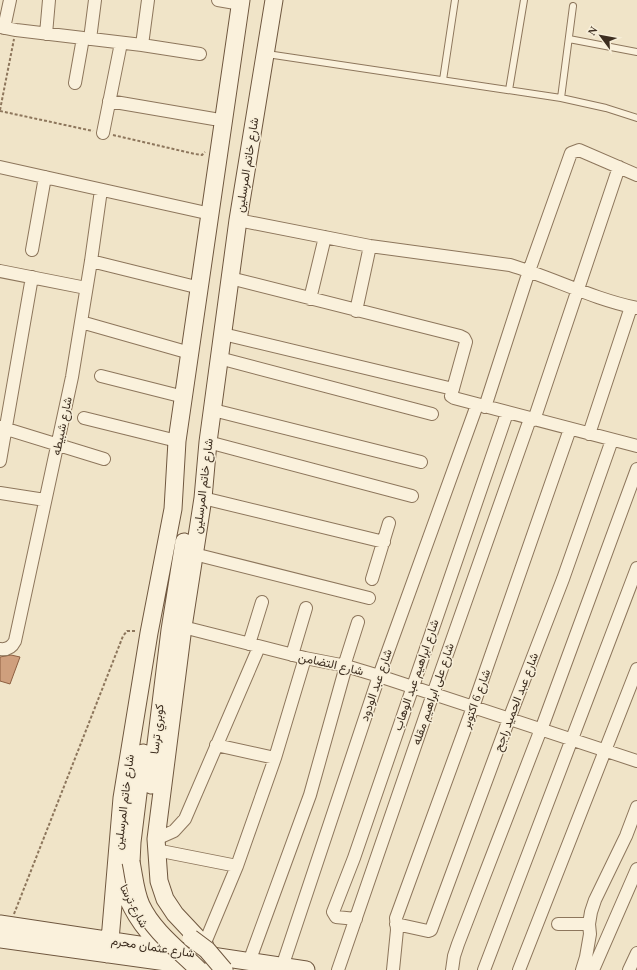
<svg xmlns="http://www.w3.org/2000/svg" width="637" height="970" viewBox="0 0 637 970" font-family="'Times New Roman',Vazirmatn,serif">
  <rect width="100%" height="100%" fill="#f0e4c8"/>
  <!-- building -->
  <path fill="#cf9f7d" stroke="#8d5f41" d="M 11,655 L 20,657 L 10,684 L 0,681 L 0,657 Z"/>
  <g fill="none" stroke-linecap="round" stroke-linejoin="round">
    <defs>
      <path id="lane" d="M 569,39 L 637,52
        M 267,54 L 561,98 L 606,108 L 637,118
        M 443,80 L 455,0
        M 509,90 L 524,0
        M 561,98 L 573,6"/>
      <path id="street" d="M 218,0 L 241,4
        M 0,27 L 16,30 L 142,45 L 200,54
        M 4,28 L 10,0
        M 46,34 L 49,0
        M 90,39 L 95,0
        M 142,45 L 148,0
        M 75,83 L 83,38
        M 109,101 L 214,119
        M 103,133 L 121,43
        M 0,167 L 211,214
        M 238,220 L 370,246 L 510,265 C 553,278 593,299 637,308
        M 32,250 L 45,177
        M 91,261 L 200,288
        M 0,271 L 86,288
        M 230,278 L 460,336 L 464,338 L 466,342 L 451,396 L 454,398 L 637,446
        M 310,299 L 325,237
        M 356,311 L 370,246
        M 81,322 L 190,353
        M 223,334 L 453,389
        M 219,358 L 432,414
        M 101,376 L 184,397
        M 485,407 L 529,271 L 571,153 L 579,150 L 637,175
        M 213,410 L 421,462
        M 84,418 L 177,441
        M 534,420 L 619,167
        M 0,427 L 104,459
        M 589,434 L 631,307
        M 208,442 L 412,496
        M 0,461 L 32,277
        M 0,493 L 45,500
        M 203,498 L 384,542
        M 194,554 L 369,598
        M 372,579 L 389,523
        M 183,627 L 305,658 L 346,666 L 379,676 L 637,761
        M 249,644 L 262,602
        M 0,649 C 7,650 12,647 15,641 L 72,377 L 91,261 L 101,190
        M 292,655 L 306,608
        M 344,666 L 358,622
        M 541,730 L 637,469
        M 216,745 L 275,758
        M 156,839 L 174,831 L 185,819 L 259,647
        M 156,850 L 237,866
        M 356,919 L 336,917 L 333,912 L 354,858 L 507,413
        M 396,924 L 428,931 L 431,930 L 509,719 L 563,579 L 612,440
        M 558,924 L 589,924
        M 204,945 L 237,866 L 275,758 L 305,658
        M 249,962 L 310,795 L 346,666
        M 282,967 L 379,676 L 477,405
        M 338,970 L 433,694 L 530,419
        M 393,970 L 397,930 L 396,918 L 473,707 L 570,429
        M 452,970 L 454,956 L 458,944 L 541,729
        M 484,970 L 637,568
        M 519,970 L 637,669
        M 582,970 L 586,957 L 590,934 L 589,924 L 591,912 L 595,900 L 626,836 L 637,807
        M 593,970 L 637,869
        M 629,970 L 637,953"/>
      <path id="secondary" d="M 151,785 L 170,630 L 184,542
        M 131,862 L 132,842 L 143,753
        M 117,874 C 130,906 140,927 166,950
        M 0,924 L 306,970
        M 0,939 L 224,970
        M 205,946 L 175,914 L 165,899 L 159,881 L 156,839 L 183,627 L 203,498 L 208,442 L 238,220 L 274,0
        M 107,954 L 110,940 L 122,798 L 149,633 L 173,509 L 177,441 L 241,0"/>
    </defs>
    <!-- lane casing -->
    <use href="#lane" stroke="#8d765c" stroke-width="8"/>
    <!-- street casing -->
    <use href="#street" stroke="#8d765c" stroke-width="14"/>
    <!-- secondary casing -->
    <use href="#secondary" stroke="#6f573f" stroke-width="19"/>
    <!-- path -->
    <path stroke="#8d765c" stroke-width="2" stroke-dasharray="3 2" stroke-linecap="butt" d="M 0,110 L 14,39
      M 0,111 L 93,131
      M 113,135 L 195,154 L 202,155 L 205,152
      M 14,914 L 123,636 L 127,631 L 136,631"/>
    <!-- lane -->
    <use href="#lane" stroke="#faf1dc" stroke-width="6"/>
    <!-- street -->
    <use href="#street" stroke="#faf1dc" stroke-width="12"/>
    <!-- secondary -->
    <use href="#secondary" stroke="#faf1dc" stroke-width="17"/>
    <defs>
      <path id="secondary-bridge" d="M 131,862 C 134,876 135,892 141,905 C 153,931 179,950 199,970
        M 191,938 L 207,950 L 224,970"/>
    </defs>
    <!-- secondary-bridge casing -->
    <use href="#secondary-bridge" stroke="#6f573f" stroke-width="19" stroke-linecap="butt"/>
    <!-- secondary-bridge -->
    <use href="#secondary-bridge" stroke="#faf1dc" stroke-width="17"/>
  </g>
  <g text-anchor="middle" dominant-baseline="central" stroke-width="3" stroke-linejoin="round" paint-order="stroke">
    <!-- street labels -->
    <g font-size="12" fill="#3d2e20" stroke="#f7eed8">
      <text transform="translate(247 165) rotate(-81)">شارع خاتم المرسلين</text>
      <text transform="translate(62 426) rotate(-78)">شارع شبيطه</text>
      <text transform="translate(203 486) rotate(-83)">شارع خاتم المرسلين</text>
      <text transform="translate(331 664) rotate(13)">شارع التضامن</text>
      <text transform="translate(416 675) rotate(-71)">شارع ابراهيم عبد الوهاب</text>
      <text transform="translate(376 685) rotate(-71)">شارع عبد الودود</text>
      <text transform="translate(433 694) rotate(-71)">شارع على ابراهيم مقله</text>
      <text transform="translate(476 699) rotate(-70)">شارع 6 اكتوبر</text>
      <text transform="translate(516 702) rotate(-69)">شارع عبد الحميد راجح</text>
      <text transform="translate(157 729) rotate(-84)">كوبري ترسا</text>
      <text transform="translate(124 802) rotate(-83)">شارع خاتم المرسلين</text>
      <text transform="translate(134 906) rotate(62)">شارع ترسا</text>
      <text transform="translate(153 947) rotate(9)">شارع عثمان محرم</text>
    </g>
  </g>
  <!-- north arrow -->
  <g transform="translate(601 36) rotate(302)" stroke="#f7eed8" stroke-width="3" paint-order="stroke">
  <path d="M0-3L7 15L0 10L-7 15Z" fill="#3d2e20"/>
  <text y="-6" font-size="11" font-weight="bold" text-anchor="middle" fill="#3d2e20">N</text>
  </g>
</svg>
